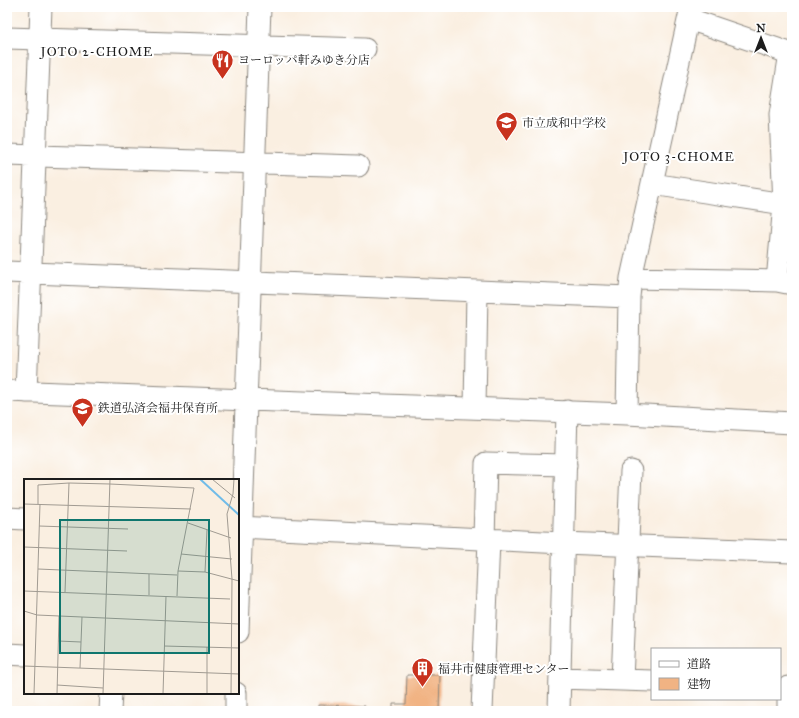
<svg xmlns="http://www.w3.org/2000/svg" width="799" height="718" viewBox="0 0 799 718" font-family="'IM FELL Great Primer','Noto Serif JP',serif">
  <rect width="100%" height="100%" fill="#fff"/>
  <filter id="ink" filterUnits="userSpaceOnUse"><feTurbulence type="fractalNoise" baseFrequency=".025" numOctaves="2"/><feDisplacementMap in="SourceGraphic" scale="8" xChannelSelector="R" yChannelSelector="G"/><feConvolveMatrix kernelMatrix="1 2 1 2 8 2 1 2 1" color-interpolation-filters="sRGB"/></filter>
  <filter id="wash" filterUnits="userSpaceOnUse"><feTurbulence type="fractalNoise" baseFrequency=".012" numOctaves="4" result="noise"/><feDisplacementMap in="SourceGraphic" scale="16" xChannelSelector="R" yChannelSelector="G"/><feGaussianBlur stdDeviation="0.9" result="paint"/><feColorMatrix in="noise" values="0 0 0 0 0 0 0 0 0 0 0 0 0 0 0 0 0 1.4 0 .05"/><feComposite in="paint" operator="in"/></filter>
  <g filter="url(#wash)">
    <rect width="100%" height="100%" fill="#faefe1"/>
    <g id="blocks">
      <!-- building -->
      <path fill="#f1b383" d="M 407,675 L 440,675 L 439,711 L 393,711 L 393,704 L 406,704 Z
        M 318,705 L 365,706 L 365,711 L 318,711 Z"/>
    </g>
  </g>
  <g filter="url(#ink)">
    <use href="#blocks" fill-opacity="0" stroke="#8b867e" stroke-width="1"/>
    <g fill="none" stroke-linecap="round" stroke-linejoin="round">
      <defs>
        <path id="minor" d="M 689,19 L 792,54
          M 7,38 L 365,49
          M 7,155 L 358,166
          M 652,184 L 784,204 L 792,204
          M 7,272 L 629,297
          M 631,278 L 777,281 L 792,284
          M 777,281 L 784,204 L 780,115 L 790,53
          M 7,391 L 627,414 L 792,423
          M 26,392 L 41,7
          M 475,408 L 477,291
          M 627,414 L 629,297 L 631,278 L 691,7
          M 7,518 L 25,519
          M 238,527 L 563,543 L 792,552
          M 484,540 L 486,463 L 566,465
          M 238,632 L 260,7
          M 7,654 L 25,655
          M 560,678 L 652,681
          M 622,680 L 631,471
          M 110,711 L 111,693
          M 236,711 L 236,693
          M 482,711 L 489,540
          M 559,711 L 567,411
          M 788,711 L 788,687"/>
      </defs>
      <!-- minor casing -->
      <use href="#minor" stroke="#8b867e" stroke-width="23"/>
      <!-- minor -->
      <use href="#minor" stroke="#fff" stroke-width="21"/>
    </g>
  </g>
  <!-- icons -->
  <defs>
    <symbol id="restaurant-pin" viewBox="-11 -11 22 30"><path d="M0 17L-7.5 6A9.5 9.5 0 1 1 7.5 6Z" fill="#c8321e" stroke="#fff"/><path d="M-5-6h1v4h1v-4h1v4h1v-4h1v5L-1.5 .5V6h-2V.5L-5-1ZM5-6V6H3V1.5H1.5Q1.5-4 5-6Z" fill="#fff"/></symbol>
    <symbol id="school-pin" viewBox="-11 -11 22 30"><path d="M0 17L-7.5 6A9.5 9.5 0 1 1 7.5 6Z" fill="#c8321e" stroke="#fff"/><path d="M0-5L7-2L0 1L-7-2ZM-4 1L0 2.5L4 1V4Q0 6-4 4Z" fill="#fff"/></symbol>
    <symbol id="building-pin" viewBox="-11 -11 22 30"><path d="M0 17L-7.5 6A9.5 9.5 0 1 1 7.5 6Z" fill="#c8321e" stroke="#fff"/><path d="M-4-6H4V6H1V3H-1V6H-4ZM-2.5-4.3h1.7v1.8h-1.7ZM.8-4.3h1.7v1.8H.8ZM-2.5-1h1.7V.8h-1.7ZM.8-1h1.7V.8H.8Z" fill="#fff"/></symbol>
  </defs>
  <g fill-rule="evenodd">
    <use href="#restaurant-pin" x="210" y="48" width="25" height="34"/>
    <use href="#school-pin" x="494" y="110" width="25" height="34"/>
    <use href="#school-pin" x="70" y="396" width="25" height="34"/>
    <use href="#building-pin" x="410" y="656" width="25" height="34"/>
  </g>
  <g text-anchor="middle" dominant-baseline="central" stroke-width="4" stroke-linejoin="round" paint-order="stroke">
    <!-- poi labels -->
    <g font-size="12" fill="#1c1c1c" stroke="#fff" text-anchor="start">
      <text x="238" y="60">ヨーロッパ軒みゆき分店</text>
      <text x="522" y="123">市立成和中学校</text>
      <text x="98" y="408">鉄道弘済会福井保育所</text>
      <text x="438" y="669">福井市健康管理センター</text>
    </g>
    <!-- neighbourhood labels -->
    <g font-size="13" letter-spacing="1" fill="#1c1c1c" stroke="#fff">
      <text x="97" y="52">JOTO 2-CHOME</text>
      <text x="679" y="157">JOTO 3-CHOME</text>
    </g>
  </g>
  <!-- overview -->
  <g transform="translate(24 479)">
    <rect width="215" height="215" fill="#faefe1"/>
    <path fill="none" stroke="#70bce9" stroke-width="2" d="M 176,0 L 215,36"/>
    <path fill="none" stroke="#a19b92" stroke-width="1" d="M 188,0 L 211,19M 0,25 L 167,30M 14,25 L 14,6 L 45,4M 164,44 L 207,59M 15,47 L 104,50M 0,68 L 103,72M 157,75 L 208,80M 14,90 L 153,96M 154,92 L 181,93 L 215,102M 181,93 L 183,51M 0,112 L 206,120M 41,113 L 45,4 L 86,5 L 170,9 L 154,92 L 153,117M 125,116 L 125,95M 0,132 L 13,136 L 215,145M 36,137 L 36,113M 34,162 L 57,163M 140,167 L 215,169M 0,187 L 215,195M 56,189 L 58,138M 33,206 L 79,209M 10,215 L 16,25M 33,215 L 35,137M 79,215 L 86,0M 139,215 L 142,117M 183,215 L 183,168M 207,215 L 208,100 L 203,35 L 209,15 L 210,0"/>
    <path fill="#0f766e" fill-opacity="0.15" stroke="#0f766e" stroke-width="2" d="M 36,41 L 185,41 L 185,174 L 36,174 Z"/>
    <rect width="215" height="215" fill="none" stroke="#1c1c1c" stroke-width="2"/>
  </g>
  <!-- margin -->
  <rect width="799" height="718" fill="none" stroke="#fff" stroke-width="24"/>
  <!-- legend -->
  <rect x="651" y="648" width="130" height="52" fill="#ffffff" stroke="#a4a4a4"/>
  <rect x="659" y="661" width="20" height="6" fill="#ffffff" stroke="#a4a4a4"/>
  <text x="687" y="668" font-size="12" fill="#1c1c1c">道路</text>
  <rect x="659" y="678" width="20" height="12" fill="#f1b383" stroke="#a4a4a4"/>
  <text x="687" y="688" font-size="12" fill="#1c1c1c">建物</text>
  <!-- north arrow -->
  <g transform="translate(761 38)" stroke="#ffffff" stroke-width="3" paint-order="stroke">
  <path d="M0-3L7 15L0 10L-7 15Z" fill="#1c1c1c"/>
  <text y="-6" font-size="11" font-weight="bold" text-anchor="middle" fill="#1c1c1c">N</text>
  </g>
</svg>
